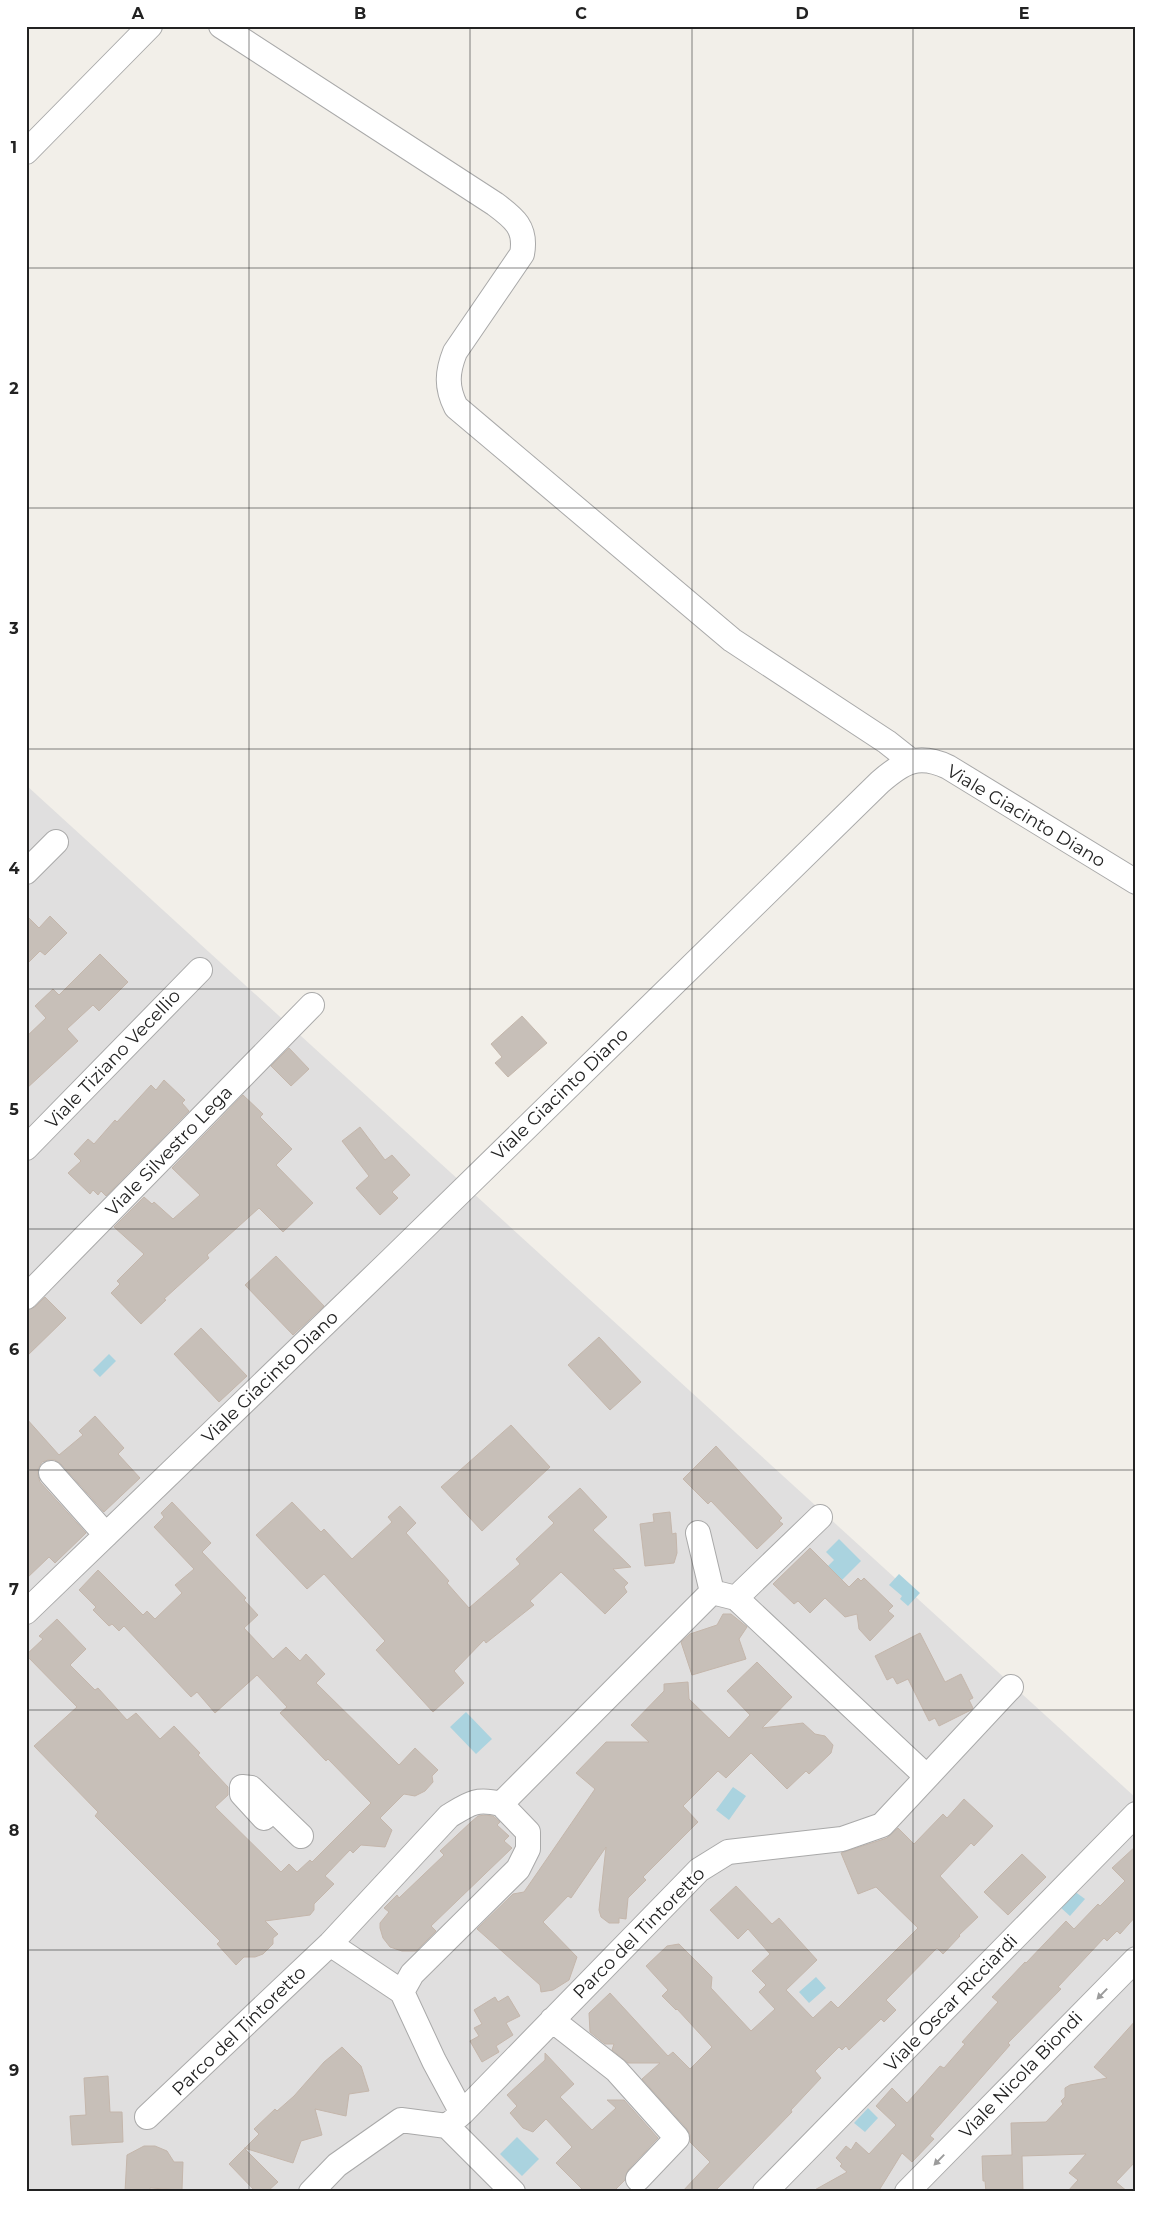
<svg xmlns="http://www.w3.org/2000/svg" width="1162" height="2218" viewBox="0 0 1162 2218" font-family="Montserrat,sans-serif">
  <rect width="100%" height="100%" fill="#f2efe9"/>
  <!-- residential -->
  <path fill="#e0dfdf" d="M 26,785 L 1136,1798 L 1136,2192 L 26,2192 Z"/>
  <!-- water -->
  <path fill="#aad3df" d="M 109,1354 L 116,1361 L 100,1377 L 93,1370 Z
    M 839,1539 L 861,1561 L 840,1582 L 828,1566 L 834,1560 L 826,1552 Z
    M 899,1574 L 920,1593 L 908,1606 L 900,1599 L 902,1596 L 889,1585 Z
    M 466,1712 L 492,1739 L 476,1754 L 450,1727 Z
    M 733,1787 L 746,1796 L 729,1820 L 716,1810 Z
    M 1074,1891 L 1085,1899 L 1070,1916 L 1060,1907 Z
    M 816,1977 L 826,1988 L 809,2003 L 799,1992 Z
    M 868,2108 L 878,2118 L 865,2132 L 854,2123 Z
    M 517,2137 L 539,2159 L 522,2176 L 500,2154 Z"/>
  <!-- building -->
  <path fill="#c7bfb8" stroke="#c4b6ab" d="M 26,915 L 39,928 L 50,916 L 67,933 L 45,955 L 40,951 L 26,965 Z
    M 100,954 L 128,982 L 99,1011 L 93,1005 L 67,1029 L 78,1041 L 26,1089 L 26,1037 L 46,1018 L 35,1006 L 53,989 L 59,995 Z
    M 522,1016 L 547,1043 L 508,1077 L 495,1063 L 502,1057 L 491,1044 Z
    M 289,1048 L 309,1069 L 291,1086 L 271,1066 Z
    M 164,1080 L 185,1100 L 182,1103 L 189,1111 L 106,1196 L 101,1191 L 98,1195 L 93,1190 L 90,1194 L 68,1173 L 81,1161 L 74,1154 L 88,1139 L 94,1144 L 115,1120 L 117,1122 L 151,1085 L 156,1090 Z
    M 243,1095 L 263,1114 L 260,1117 L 292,1149 L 276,1165 L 313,1203 L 283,1232 L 259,1208 L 207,1255 L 209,1258 L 164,1299 L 166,1300 L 141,1324 L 111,1293 L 120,1284 L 117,1281 L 144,1254 L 114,1227 L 144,1197 L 152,1204 L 154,1202 L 173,1219 L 200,1195 L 172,1168 Z
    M 360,1127 L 385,1160 L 392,1155 L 410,1175 L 392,1192 L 398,1198 L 380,1215 L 356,1188 L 369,1176 L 342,1141 Z
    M 276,1256 L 324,1306 L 293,1335 L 245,1285 Z
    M 45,1297 L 66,1318 L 26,1357 L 26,1310 L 35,1307 Z
    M 201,1328 L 247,1376 L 219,1402 L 174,1354 Z
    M 599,1337 L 641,1382 L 610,1410 L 568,1365 Z
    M 95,1416 L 124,1448 L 118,1454 L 140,1478 L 104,1512 L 61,1464 L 55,1460 L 48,1460 L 42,1462 L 38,1469 L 38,1476 L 40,1482 L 86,1533 L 55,1563 L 49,1557 L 26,1579 L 26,1418 L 59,1455 L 83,1435 L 79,1431 Z
    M 511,1425 L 550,1467 L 482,1531 L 441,1487 Z
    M 716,1446 L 782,1518 L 779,1521 L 783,1524 L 757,1549 L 711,1501 L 708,1504 L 683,1479 Z
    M 580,1488 L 607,1517 L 593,1530 L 631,1567 L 613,1569 L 628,1583 L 624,1587 L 627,1592 L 605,1614 L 561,1572 L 530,1601 L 534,1605 L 486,1643 L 484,1640 L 454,1671 L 464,1683 L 433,1712 L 376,1650 L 385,1641 L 324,1574 L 307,1589 L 256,1535 L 292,1502 L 321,1532 L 324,1529 L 352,1559 L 392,1522 L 388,1517 L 400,1506 L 416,1523 L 406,1533 L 449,1581 L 447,1583 L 469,1608 L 520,1564 L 516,1559 L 554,1523 L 548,1517 Z
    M 172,1502 L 211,1543 L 202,1552 L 246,1598 L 244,1600 L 258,1615 L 244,1628 L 273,1659 L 286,1647 L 300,1661 L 306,1654 L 325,1674 L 316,1683 L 399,1765 L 415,1748 L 438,1770 L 432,1776 L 433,1782 L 425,1791 L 415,1796 L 404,1794 L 380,1818 L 392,1830 L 385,1847 L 361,1845 L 353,1853 L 350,1850 L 325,1876 L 334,1884 L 314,1904 L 314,1910 L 310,1915 L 265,1921 L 278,1934 L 273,1938 L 273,1944 L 263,1954 L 255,1957 L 244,1957 L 236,1965 L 217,1944 L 220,1941 L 95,1816 L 98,1812 L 34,1746 L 77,1707 L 26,1655 L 43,1639 L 39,1636 L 57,1619 L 86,1649 L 70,1665 L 95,1690 L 98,1688 L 127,1720 L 136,1713 L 160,1739 L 174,1726 L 200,1753 L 198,1755 L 228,1787 L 228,1795 L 215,1807 L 281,1872 L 289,1864 L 297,1872 L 310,1860 L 312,1862 L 371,1803 L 328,1759 L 326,1761 L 280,1713 L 287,1707 L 257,1675 L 215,1713 L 197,1692 L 191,1697 L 124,1626 L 119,1631 L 112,1624 L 109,1626 L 93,1610 L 96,1607 L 79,1590 L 98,1570 L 143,1615 L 147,1611 L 155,1619 L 182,1593 L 175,1585 L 194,1569 L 154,1527 L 164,1517 L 161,1513 Z
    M 670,1512 L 672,1534 L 676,1533 L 677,1553 L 674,1563 L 645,1566 L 640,1524 L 654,1522 L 653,1514 Z
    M 810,1548 L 849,1587 L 858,1578 L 861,1581 L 864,1578 L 893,1606 L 888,1611 L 894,1616 L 870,1641 L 859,1629 L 857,1614 L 845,1617 L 825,1598 L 810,1613 L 798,1601 L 794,1604 L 773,1584 Z
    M 723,1614 L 731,1614 L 747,1627 L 739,1639 L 746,1659 L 692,1675 L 681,1642 L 690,1634 L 717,1625 Z
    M 920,1633 L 945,1682 L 961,1674 L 973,1698 L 969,1700 L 973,1708 L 971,1710 L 939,1726 L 935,1718 L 929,1721 L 908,1679 L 897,1684 L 893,1677 L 887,1680 L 875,1656 Z
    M 757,1662 L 792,1697 L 762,1728 L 803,1723 L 815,1734 L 825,1736 L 833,1745 L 831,1753 L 809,1774 L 806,1771 L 787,1789 L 751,1753 L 726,1778 L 718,1771 L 683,1806 L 698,1822 L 643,1877 L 646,1880 L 628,1898 L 626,1919 L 619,1918 L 619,1923 L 609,1923 L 601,1917 L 599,1910 L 606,1847 L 571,1898 L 568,1896 L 543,1922 L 577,1957 L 569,1980 L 553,1990 L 541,1992 L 540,1985 L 477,1929 L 513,1894 L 524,1892 L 595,1789 L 576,1773 L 606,1742 L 649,1742 L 631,1725 L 664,1691 L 664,1684 L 688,1682 L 689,1699 L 729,1738 L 750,1715 L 727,1691 Z
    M 964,1799 L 993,1826 L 974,1846 L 971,1843 L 940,1876 L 978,1917 L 959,1935 L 960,1936 L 943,1954 L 937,1948 L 886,2000 L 896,2010 L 884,2022 L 881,2019 L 849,2050 L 846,2046 L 842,2050 L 839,2047 L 815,2071 L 821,2078 L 791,2110 L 792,2112 L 714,2192 L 682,2192 L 710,2162 L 690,2142 L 690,2135 L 687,2129 L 642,2079 L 660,2063 L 628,2063 L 612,2050 L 614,2044 L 605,2044 L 590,2032 L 589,2013 L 610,1993 L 668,2056 L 673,2052 L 690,2069 L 712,2047 L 677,2009 L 676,2010 L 662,1996 L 668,1990 L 646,1966 L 667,1946 L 679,1944 L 712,1977 L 711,1988 L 751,2031 L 775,2009 L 759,1992 L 766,1985 L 752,1971 L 770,1954 L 748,1929 L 738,1939 L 710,1910 L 736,1886 L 772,1924 L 779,1918 L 817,1960 L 786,1990 L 813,2018 L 831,2001 L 838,2008 L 918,1928 L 876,1887 L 858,1894 L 841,1853 L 887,1838 L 898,1828 L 914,1844 L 943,1814 L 947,1818 Z
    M 485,1815 L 493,1816 L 500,1822 L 497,1825 L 509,1836 L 504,1841 L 512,1848 L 431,1926 L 436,1931 L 416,1951 L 402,1951 L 390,1947 L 383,1938 L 380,1928 L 380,1923 L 389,1912 L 384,1908 L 397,1895 L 399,1898 L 444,1855 L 440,1851 L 471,1822 L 478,1816 Z
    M 1136,1846 L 1136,1916 L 1120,1934 L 1117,1931 L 1107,1941 L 1104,1938 L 1058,1987 L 1061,1989 L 1008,2043 L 1010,2045 L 930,2136 L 934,2139 L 912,2162 L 902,2153 L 878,2192 L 811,2192 L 847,2172 L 840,2166 L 842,2164 L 836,2158 L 846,2146 L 851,2150 L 856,2142 L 869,2154 L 896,2125 L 876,2106 L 892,2088 L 907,2103 L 940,2066 L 944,2068 L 965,2044 L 962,2042 L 998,2002 L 992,1997 L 1025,1962 L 1026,1963 L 1066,1921 L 1074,1929 L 1098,1904 L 1100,1906 L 1125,1881 L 1112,1868 Z
    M 1022,1854 L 1046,1877 L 1008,1915 L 984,1892 Z
    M 508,1996 L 520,2016 L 506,2023 L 513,2035 L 496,2046 L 499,2052 L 482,2062 L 470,2041 L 479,2036 L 474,2028 L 482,2024 L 474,2010 L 495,1997 L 498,2002 Z
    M 1136,2020 L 1136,2161 L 1116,2182 L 1128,2192 L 1067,2192 L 1078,2180 L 1069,2173 L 1086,2154 L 1022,2156 L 1023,2192 L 986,2192 L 985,2181 L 983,2181 L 982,2156 L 1012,2155 L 1011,2123 L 1046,2122 L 1063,2104 L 1061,2101 L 1065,2097 L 1065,2088 L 1070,2085 L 1107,2078 L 1094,2067 Z
    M 342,2047 L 361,2066 L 369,2091 L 349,2094 L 346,2116 L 315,2109 L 322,2135 L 301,2141 L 293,2163 L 244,2148 L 278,2182 L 268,2191 L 256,2192 L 229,2164 L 259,2134 L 254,2129 L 275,2109 L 277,2111 L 294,2096 L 324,2062 Z
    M 545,2053 L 574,2084 L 560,2097 L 592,2130 L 616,2108 L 607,2100 L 624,2100 L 658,2138 L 628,2170 L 625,2180 L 613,2192 L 585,2192 L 556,2163 L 572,2147 L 546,2119 L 533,2132 L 523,2128 L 510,2113 L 517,2106 L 507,2095 L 545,2060 Z
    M 108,2076 L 110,2112 L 122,2112 L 123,2142 L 72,2145 L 70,2116 L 86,2115 L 84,2078 Z
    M 144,2146 L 155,2146 L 167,2151 L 174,2162 L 183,2162 L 182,2190 L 150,2188 L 150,2192 L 125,2192 L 127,2155 Z"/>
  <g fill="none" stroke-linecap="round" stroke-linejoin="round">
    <defs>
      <path id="minor" d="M 221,26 L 495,204 C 514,218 527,228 522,254 L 455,352 C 447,372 446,387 456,407 L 732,640 L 887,742 L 911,761
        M 26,152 L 150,26
        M 26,872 L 56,842
        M 26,1148 L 200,970
        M 26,1297 L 312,1005
        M 51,1473 L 106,1535
        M 698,1533 L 712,1592 L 736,1598 L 926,1776
        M 736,1598 L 820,1517
        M 26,1612 L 391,1260 L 880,782 C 903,762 918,753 948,767 L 1136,882
        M 264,1818 L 242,1794 L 242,1787 L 251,1788 L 301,1836
        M 330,1944 L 402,1992 L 434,2061 L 462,2113
        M 402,1992 L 412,1974 L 518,1869 L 528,1849 L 528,1832 L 501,1804
        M 552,2020 L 616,2070 L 677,2138 L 638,2179
        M 147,2117 L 330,1944 L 449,1816 C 470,1803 476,1798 501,1804 L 712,1592
        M 447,2126 L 462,2113 L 699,1870 L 728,1852 L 842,1839 L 882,1825 L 1011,1687
        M 311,2192 L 337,2165 L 401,2120 L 447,2126 L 513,2192
        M 765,2192 L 1136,1814
        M 907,2192 L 1136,1959"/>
    </defs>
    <!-- minor casing -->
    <use href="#minor" stroke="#a9a9a9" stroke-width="26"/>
    <!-- minor -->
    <use href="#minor" stroke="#fff" stroke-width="24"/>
  </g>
  <!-- one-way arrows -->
  <defs><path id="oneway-solid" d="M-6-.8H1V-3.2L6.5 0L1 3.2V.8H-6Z" transform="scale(1.25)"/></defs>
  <g fill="#9c9c9c">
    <use href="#oneway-solid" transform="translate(1102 1994) rotate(134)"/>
    <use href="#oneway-solid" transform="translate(939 2160) rotate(134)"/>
  </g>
  <!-- grid -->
  <path fill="none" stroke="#222" stroke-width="1" stroke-opacity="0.55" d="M 249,26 L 249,2192M 470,26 L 470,2192M 692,26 L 692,2192M 913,26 L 913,2192M 26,268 L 1136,268M 26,508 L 1136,508M 26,749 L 1136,749M 26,989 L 1136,989M 26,1229 L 1136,1229M 26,1470 L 1136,1470M 26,1710 L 1136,1710M 26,1950 L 1136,1950"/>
  <g text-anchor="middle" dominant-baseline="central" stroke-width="4" stroke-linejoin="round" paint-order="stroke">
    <!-- street labels -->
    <g font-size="18" fill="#222" stroke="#fff">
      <text transform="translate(1026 816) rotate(31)">Viale Giacinto Diano</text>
      <text transform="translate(113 1059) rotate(-46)">Viale Tiziano Vecellio</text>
      <text transform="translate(560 1094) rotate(-44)">Viale Giacinto Diano</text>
      <text transform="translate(169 1151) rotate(-46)">Viale Silvestro Lega</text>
      <text transform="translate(270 1377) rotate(-44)">Viale Giacinto Diano</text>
      <text transform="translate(639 1933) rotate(-45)">Parco del Tintoretto</text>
      <text transform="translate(951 2003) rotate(-46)">Viale Oscar Ricciardi</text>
      <text transform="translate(239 2031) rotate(-44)">Parco del Tintoretto</text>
      <text transform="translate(1021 2075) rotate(-46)">Viale Nicola Biondi</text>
    </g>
  </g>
  <!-- border -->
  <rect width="1162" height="2218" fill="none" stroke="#ffffff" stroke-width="55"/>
  <rect x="28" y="28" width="1106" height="2162" fill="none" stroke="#222" stroke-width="2"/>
  <g font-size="16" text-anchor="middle" font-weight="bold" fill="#222">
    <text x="138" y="19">A</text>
    <text x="360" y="19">B</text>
    <text x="581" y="19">C</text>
    <text x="802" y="19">D</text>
    <text x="1024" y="19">E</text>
    <text x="14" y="153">1</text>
    <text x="14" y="394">2</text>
    <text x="14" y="634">3</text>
    <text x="14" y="874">4</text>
    <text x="14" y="1115">5</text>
    <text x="14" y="1355">6</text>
    <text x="14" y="1595">7</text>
    <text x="14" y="1836">8</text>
    <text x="14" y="2076">9</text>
  </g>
</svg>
